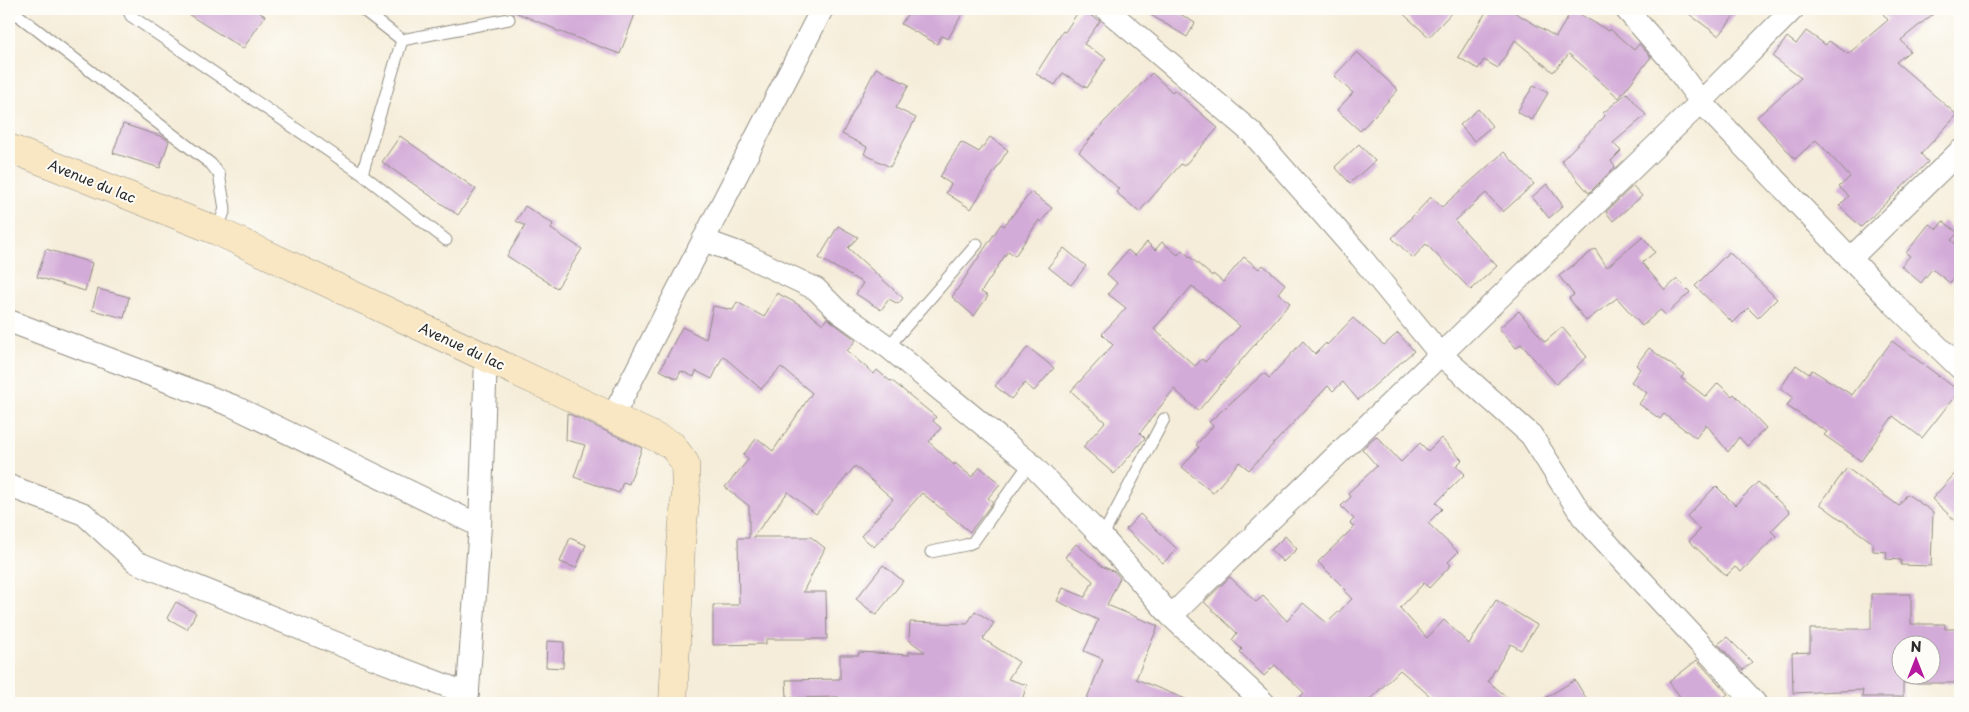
<svg xmlns="http://www.w3.org/2000/svg" width="1969" height="712" viewBox="0 0 1969 712" font-family="'Playpen Sans',sans-serif">
  <rect width="100%" height="100%" fill="#fdfcf7"/>
  <filter id="ink" filterUnits="userSpaceOnUse"><feTurbulence type="fractalNoise" baseFrequency=".02" numOctaves="2"/><feDisplacementMap in="SourceGraphic" scale="10" xChannelSelector="R" yChannelSelector="G"/><feConvolveMatrix kernelMatrix="1 2 1 2 8 2 1 2 1" color-interpolation-filters="sRGB"/></filter>
  <filter id="wash" filterUnits="userSpaceOnUse"><feTurbulence type="fractalNoise" baseFrequency=".0096" numOctaves="4" result="noise"/><feDisplacementMap in="SourceGraphic" scale="20" xChannelSelector="R" yChannelSelector="G"/><feGaussianBlur stdDeviation="1.12" result="paint"/><feColorMatrix in="noise" values="0 0 0 0 0 0 0 0 0 0 0 0 0 0 0 0 0 1.4 0 .05"/><feComposite in="paint" operator="in"/></filter>
  <g filter="url(#wash)">
    <rect width="100%" height="100%" fill="#f5edd9"/>
    <g id="blocks">
      <!-- building -->
      <path fill="#d3abd8" fill-rule="evenodd" d="M 180,9 L 254,9 L 265,16 L 243,49 Z
        M 508,9 L 637,9 L 620,54 L 555,30 L 555,29 Z
        M 911,9 L 965,9 L 948,39 L 941,36 L 937,44 L 901,24 Z
        M 1080,9 L 1100,21 L 1084,44 L 1106,58 L 1087,88 L 1063,73 L 1055,85 L 1036,74 L 1063,31 L 1065,32 Z
        M 1141,9 L 1172,9 L 1195,23 L 1187,37 Z
        M 1398,9 L 1455,9 L 1429,37 Z
        M 1488,9 L 1509,9 L 1556,37 L 1572,10 L 1609,31 L 1610,29 L 1634,50 L 1639,44 L 1651,57 L 1619,98 L 1569,54 L 1553,72 L 1515,40 L 1498,68 L 1484,60 L 1478,69 L 1458,57 Z
        M 1682,9 L 1739,9 L 1719,36 Z
        M 1879,9 L 1939,9 L 1901,40 L 1910,51 L 1896,62 L 1957,115 L 1921,154 L 1928,162 L 1861,227 L 1839,206 L 1849,196 L 1839,187 L 1850,177 L 1816,140 L 1795,159 L 1757,117 L 1801,78 L 1773,57 L 1787,37 L 1796,44 L 1806,31 L 1826,45 L 1829,41 L 1848,54 L 1888,20 Z
        M 1357,52 L 1398,90 L 1360,131 L 1337,110 L 1353,93 L 1334,76 Z
        M 876,68 L 909,85 L 896,108 L 916,118 L 890,167 L 864,154 L 867,147 L 842,134 Z
        M 1152,73 L 1172,92 L 1174,90 L 1218,128 L 1184,166 L 1181,164 L 1139,212 L 1116,192 L 1119,189 L 1079,152 L 1103,123 Z
        M 1534,85 L 1548,93 L 1532,120 L 1517,112 Z
        M 1627,93 L 1646,115 L 1613,143 L 1621,151 L 1611,161 L 1615,167 L 1589,193 L 1561,161 L 1605,116 L 1603,113 Z
        M 1478,109 L 1492,126 L 1474,141 L 1460,125 Z
        M 123,124 L 163,137 L 169,141 L 160,168 L 113,153 Z
        M 400,136 L 476,189 L 458,215 L 382,162 Z
        M 990,137 L 1008,150 L 971,209 L 946,193 L 951,184 L 940,177 L 961,142 L 979,152 Z
        M 1359,144 L 1375,161 L 1350,183 L 1335,167 Z
        M 1504,152 L 1534,184 L 1503,212 L 1486,193 L 1455,221 L 1497,266 L 1471,290 L 1426,244 L 1413,258 L 1392,238 L 1431,197 L 1442,207 Z
        M 1547,184 L 1563,206 L 1549,218 L 1532,197 Z
        M 1633,186 L 1642,196 L 1613,221 L 1606,212 Z
        M 1031,192 L 1052,208 L 1041,222 L 1039,220 L 1015,256 L 1008,251 L 981,292 L 988,296 L 974,316 L 952,297 L 1001,224 L 1004,226 Z
        M 525,206 L 553,224 L 551,229 L 582,249 L 557,288 L 507,256 L 525,226 L 516,221 Z
        M 1943,221 L 1958,233 L 1951,240 L 1960,248 L 1960,270 L 1950,283 L 1932,269 L 1921,283 L 1901,266 L 1910,256 L 1906,253 L 1929,224 L 1937,229 Z
        M 838,226 L 858,237 L 848,248 L 903,298 L 898,304 L 889,299 L 881,310 L 856,294 L 863,283 L 819,258 Z
        M 1643,237 L 1655,252 L 1642,263 L 1665,290 L 1677,279 L 1690,292 L 1666,315 L 1660,310 L 1642,326 L 1617,298 L 1586,321 L 1569,298 L 1574,295 L 1559,276 L 1595,249 L 1607,267 Z
        M 1147,242 L 1155,250 L 1162,242 L 1178,255 L 1182,250 L 1212,276 L 1213,274 L 1223,282 L 1244,257 L 1259,269 L 1263,265 L 1285,284 L 1278,293 L 1290,303 L 1198,411 L 1174,389 L 1140,433 L 1145,438 L 1114,474 L 1083,447 L 1105,422 L 1071,391 L 1113,345 L 1102,334 L 1126,308 L 1108,294 L 1117,283 L 1107,274 L 1128,250 L 1135,256 ZM 1192,286 L 1240,326 L 1205,362 L 1202,359 L 1195,366 L 1154,329 Z
        M 1064,248 L 1086,266 L 1071,285 L 1048,267 Z
        M 46,249 L 92,263 L 85,291 L 37,277 Z
        M 1729,252 L 1777,299 L 1758,318 L 1748,308 L 1733,323 L 1695,286 Z
        M 98,289 L 129,297 L 124,318 L 92,310 Z
        M 777,293 L 796,303 L 823,324 L 827,318 L 856,340 L 847,351 L 874,374 L 877,370 L 890,381 L 891,380 L 936,417 L 933,421 L 941,428 L 929,442 L 954,465 L 955,463 L 972,477 L 980,467 L 1000,484 L 988,498 L 993,502 L 970,532 L 922,493 L 874,547 L 861,536 L 893,499 L 855,466 L 816,514 L 788,492 L 753,537 L 811,537 L 825,548 L 803,592 L 826,592 L 827,639 L 766,639 L 766,644 L 713,645 L 713,605 L 739,605 L 738,538 L 749,538 L 749,506 L 725,487 L 749,459 L 743,455 L 757,438 L 773,451 L 812,393 L 781,367 L 761,389 L 723,356 L 712,379 L 696,371 L 694,377 L 681,371 L 677,379 L 660,370 L 682,327 L 706,339 L 713,306 L 733,310 L 737,302 L 764,317 Z
        M 1519,311 L 1545,342 L 1562,327 L 1587,357 L 1556,384 L 1521,344 L 1516,348 L 1499,328 Z
        M 1353,318 L 1384,345 L 1398,333 L 1414,351 L 1358,400 L 1343,382 L 1333,391 L 1328,386 L 1249,470 L 1239,462 L 1213,493 L 1182,467 L 1199,447 L 1196,445 L 1213,426 L 1209,422 L 1264,373 L 1269,378 L 1303,341 L 1315,354 L 1326,343 L 1327,345 Z
        M 1892,341 L 1959,391 L 1922,438 L 1893,416 L 1861,461 L 1824,435 L 1827,432 L 1787,406 L 1793,397 L 1780,389 L 1796,365 L 1809,374 L 1812,370 L 1852,395 Z
        M 1028,347 L 1054,368 L 1034,391 L 1025,383 L 1011,399 L 995,386 Z
        M 1649,348 L 1684,374 L 1681,378 L 1706,397 L 1718,383 L 1732,396 L 1734,394 L 1766,428 L 1747,446 L 1739,437 L 1728,452 L 1706,424 L 1696,438 L 1664,414 L 1660,419 L 1639,404 L 1647,393 L 1631,382 L 1640,369 L 1636,365 Z
        M 567,413 L 642,448 L 629,484 L 623,482 L 619,493 L 574,477 L 585,445 L 566,440 Z
        M 1376,436 L 1401,462 L 1420,443 L 1428,451 L 1441,438 L 1462,460 L 1456,466 L 1465,474 L 1436,503 L 1442,509 L 1428,523 L 1458,552 L 1448,562 L 1451,565 L 1429,588 L 1424,583 L 1400,608 L 1427,638 L 1444,620 L 1469,644 L 1496,600 L 1537,625 L 1521,650 L 1511,644 L 1488,681 L 1514,703 L 1438,703 L 1400,670 L 1366,703 L 1293,703 L 1304,693 L 1275,665 L 1264,676 L 1240,652 L 1242,649 L 1232,640 L 1237,633 L 1204,602 L 1230,577 L 1256,602 L 1263,596 L 1287,621 L 1303,603 L 1327,623 L 1352,599 L 1345,592 L 1346,590 L 1318,562 L 1354,527 L 1350,523 L 1354,519 L 1341,506 L 1351,497 L 1348,493 L 1377,466 L 1362,449 Z
        M 1847,468 L 1899,506 L 1907,494 L 1933,512 L 1931,566 L 1901,565 L 1901,560 L 1886,559 L 1887,552 L 1873,551 L 1873,543 L 1820,504 Z
        M 1960,468 L 1960,525 L 1932,499 Z
        M 1758,482 L 1790,512 L 1771,531 L 1776,536 L 1741,572 L 1735,567 L 1726,576 L 1689,541 L 1700,530 L 1687,516 L 1716,486 L 1735,505 Z
        M 1140,514 L 1177,549 L 1163,563 L 1126,529 Z
        M 1285,536 L 1297,549 L 1283,562 L 1271,550 Z
        M 570,538 L 586,545 L 576,568 L 560,562 Z
        M 1076,544 L 1102,566 L 1115,572 L 1120,578 L 1107,605 L 1158,626 L 1136,679 L 1195,703 L 1085,703 L 1103,659 L 1084,651 L 1098,620 L 1057,601 L 1063,588 L 1085,597 L 1093,581 L 1065,557 Z
        M 883,565 L 903,581 L 876,615 L 856,599 Z
        M 1871,594 L 1911,594 L 1911,624 L 1945,624 L 1945,629 L 1960,629 L 1960,683 L 1903,683 L 1903,697 L 1862,697 L 1863,690 L 1793,693 L 1792,653 L 1810,652 L 1810,629 L 1871,629 ZM 1902,644 L 1932,644 L 1932,674 L 1902,674 Z
        M 176,602 L 196,613 L 187,629 L 167,618 Z
        M 975,611 L 994,623 L 983,639 L 1019,662 L 1008,679 L 1027,685 L 1021,703 L 839,703 L 839,697 L 787,698 L 786,680 L 840,679 L 840,655 L 859,655 L 859,652 L 909,655 L 909,652 L 925,652 L 909,640 L 910,622 L 967,624 Z
        M 1727,637 L 1752,662 L 1743,670 L 1718,644 Z
        M 547,641 L 564,642 L 563,668 L 546,667 Z
        M 1697,660 L 1728,694 L 1716,703 L 1685,703 L 1669,682 Z
        M 1575,680 L 1589,703 L 1537,703 Z"/>
    </g>
  </g>
  <g filter="url(#ink)">
    <use href="#blocks" fill-opacity="0" stroke="#908c82" stroke-width="1"/>
    <g fill="none" stroke-linecap="round" stroke-linejoin="round">
      <defs>
        <path id="lane" d="M 10,9 L 211,164 L 219,174 L 225,209 L 217,231
          M 128,9 L 131,16 L 362,174 L 446,240
          M 362,9 L 402,40 L 362,174
          M 402,40 L 509,19
          M 888,347 L 977,244
          M 1102,537 L 1164,419
          M 931,552 L 966,545 L 973,542 L 1030,463"/>
        <path id="street" d="M 1106,9 L 1252,133 L 1360,256 L 1440,354 L 1531,435 L 1583,517 L 1755,703
          M 1626,9 L 1668,57 L 1701,102 L 1894,304 L 1960,368
          M 703,240 L 747,256 L 816,289 L 838,311 L 888,347 L 1030,463 L 1102,537 L 1171,616 L 1264,703
          M 1850,259 L 1960,151
          M 9,321 L 233,406 L 480,526
          M 613,416 L 822,9
          M 9,486 L 84,514 L 136,562 L 363,654 L 468,694
          M 1171,616 L 1701,102 L 1793,9
          M 467,703 L 480,526 L 486,357"/>
        <path id="secondary" d="M 9,148 L 217,231 L 672,445 L 685,463 L 686,491 L 681,545 L 673,703"/>
      </defs>
      <!-- lane casing -->
      <use href="#lane" stroke="#908c82" stroke-width="13"/>
      <!-- street casing -->
      <use href="#street" stroke="#908c82" stroke-width="24"/>
      <!-- secondary casing -->
      <use href="#secondary" stroke="#908c82" stroke-width="29"/>
      <!-- lane -->
      <use href="#lane" stroke="#fff" stroke-width="11"/>
      <!-- street -->
      <use href="#street" stroke="#fff" stroke-width="22"/>
      <!-- secondary -->
      <use href="#secondary" stroke="#f9e7c3" stroke-width="28"/>
    </g>
  </g>
  <g text-anchor="middle" dominant-baseline="central" stroke-width="4" stroke-linejoin="round" paint-order="stroke">
    <!-- street labels -->
    <g font-size="14" fill="#2b2b2b" stroke="#fdfcf7">
      <text transform="translate(92 181) rotate(22)">Avenue du lac</text>
      <text transform="translate(462 346) rotate(25)">Avenue du lac</text>
    </g>
  </g>
  <!-- margin -->
  <rect width="1969" height="712" fill="none" stroke="#fdfcf7" stroke-width="30"/>
  <!-- north arrow -->
  <g transform="translate(1916 660)"><circle r="24" fill="#fdfcf7" stroke="#a9a8a5"/>
  <path d="M0-4L9 19L0 12L-9 19Z" fill="#b5179e"/>
  <text y="-8" font-size="14" font-weight="bold" text-anchor="middle" fill="#2b2b2b">N</text>
  </g>
</svg>
